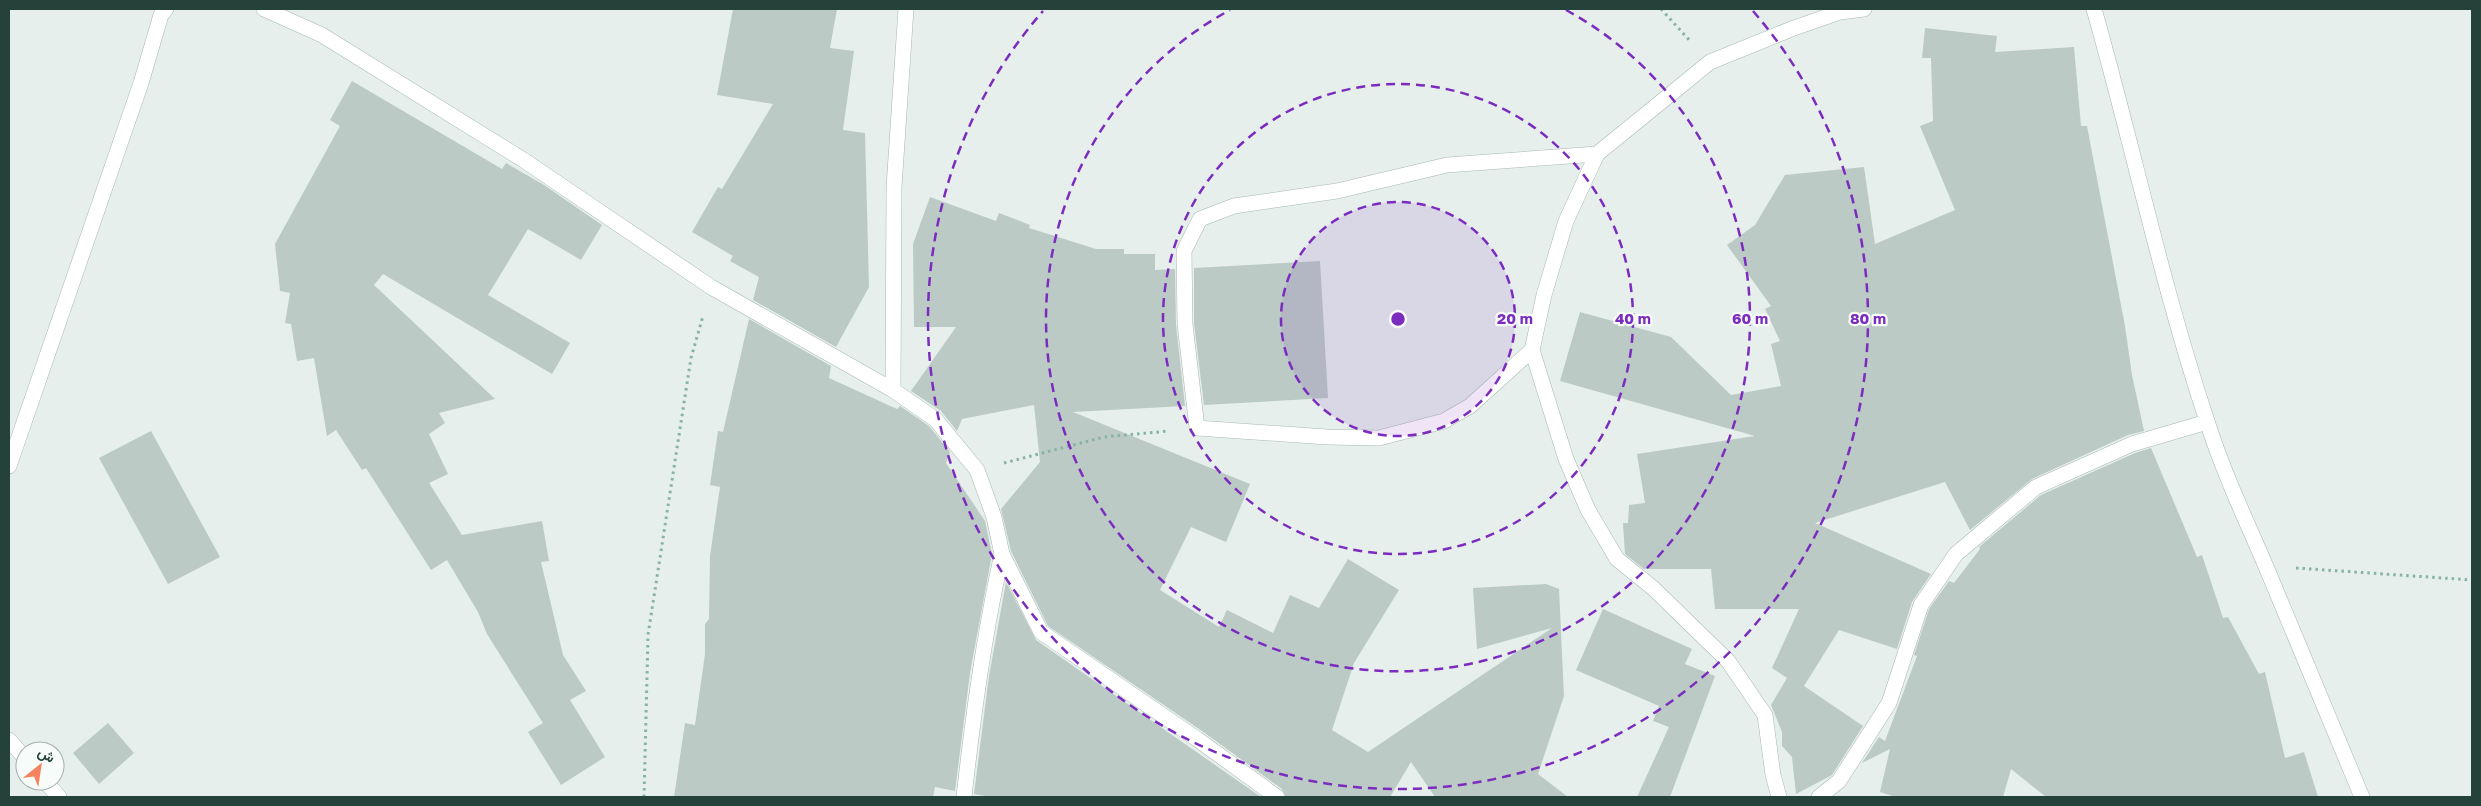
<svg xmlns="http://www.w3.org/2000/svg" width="2481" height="806" viewBox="0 0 2481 806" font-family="'Golos Text',Vazirmatn,sans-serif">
  <rect width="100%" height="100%" fill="#e6efeb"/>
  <!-- building -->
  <path fill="#bbcac4" d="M 733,9 L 837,9 L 830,48 L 854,51 L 843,130 L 865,133 L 869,287 L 836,347 L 753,300 L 759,277 L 730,261 L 733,256 L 692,232 L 718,187 L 722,189 L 773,104 L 717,95 Z
    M 1925,28 L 1997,36 L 1995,52 L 2074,47 L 2081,126 L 2087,126 L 2125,326 L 2132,375 L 2144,431 L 2128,435 L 2032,479 L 1970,530 L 1945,482 L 1815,523 L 1931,574 L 1912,602 L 1897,649 L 1839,630 L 1804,686 L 1863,726 L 1832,775 L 1796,794 L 1792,757 L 1782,746 L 1782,732 L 1771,705 L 1787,678 L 1772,668 L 1799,609 L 1715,609 L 1711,569 L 1644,569 L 1625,554 L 1623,523 L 1628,523 L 1629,505 L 1645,503 L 1637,454 L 1755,436 L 1560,381 L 1580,312 L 1671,337 L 1731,395 L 1781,386 L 1771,344 L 1780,341 L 1765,309 L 1771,306 L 1727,245 L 1755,225 L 1785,175 L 1864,167 L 1875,244 L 1955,210 L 1920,126 L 1933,121 L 1931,58 L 1922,58 Z
    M 352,81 L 502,169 L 506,163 L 544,185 L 602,225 L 581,260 L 528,229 L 488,295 L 570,343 L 552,374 L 383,274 L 374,285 L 495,399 L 439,413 L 445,423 L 429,434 L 448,474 L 429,483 L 462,535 L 542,521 L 549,561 L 541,562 L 563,655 L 586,691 L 570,700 L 605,757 L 561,785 L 528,732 L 543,723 L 487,634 L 478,612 L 447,560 L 431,570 L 366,468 L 362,470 L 336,430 L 327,436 L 314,358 L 297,361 L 291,324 L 285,323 L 290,293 L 280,291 L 275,244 L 340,126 L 330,120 Z
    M 930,197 L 996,221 L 999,213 L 1030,225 L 1029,228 L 1096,249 L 1124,249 L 1124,254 L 1155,254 L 1155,270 L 1175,269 L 1176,325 L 1185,406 L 1073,412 L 1250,484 L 1226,542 L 1191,527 L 1160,590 L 1219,627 L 1227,610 L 1273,633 L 1290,595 L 1319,608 L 1348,559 L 1399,590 L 1354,663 L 1332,730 L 1368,752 L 1552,628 L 1477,649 L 1473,588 L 1546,584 L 1559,589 L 1564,696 L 1538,774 L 1568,797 L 1435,797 L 1411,762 L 1390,797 L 1286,797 L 1282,789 L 1202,731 L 1048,626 L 1011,551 L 1001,509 L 1040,462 L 1034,405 L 962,419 L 957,431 L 941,411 L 911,391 L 956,327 L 914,327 L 913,244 Z
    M 1320,261 L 1328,398 L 1204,405 L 1194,323 L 1194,268 Z
    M 749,319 L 831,366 L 829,378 L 897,409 L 900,406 L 929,426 L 950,452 L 946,463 L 985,521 L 992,554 L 970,673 L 955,791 L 935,787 L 933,797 L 674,797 L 685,723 L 695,725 L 705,654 L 705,624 L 709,619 L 710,556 L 720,487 L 710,485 L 718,431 L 723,432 Z
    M 151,431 L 220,557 L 168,584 L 99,458 Z
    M 2151,448 L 2197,557 L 2202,555 L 2223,618 L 2228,617 L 2259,674 L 2265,672 L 2285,758 L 2304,752 L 2318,797 L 2046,797 L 2011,769 L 2003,797 L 1896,797 L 1880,792 L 1890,749 L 1862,763 L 1879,737 L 1885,741 L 1917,656 L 1914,655 L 1929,609 L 1949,581 L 1954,583 L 1980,549 L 1979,547 L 2041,495 L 2135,453 Z
    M 1006,582 L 1036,640 L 1261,797 L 990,797 L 974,794 L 989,676 Z
    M 1603,609 L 1692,649 L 1685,664 L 1715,676 L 1670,797 L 1637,797 L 1669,727 L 1653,721 L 1659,706 L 1576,670 Z
    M 108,723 L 134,753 L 99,784 L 73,753 Z"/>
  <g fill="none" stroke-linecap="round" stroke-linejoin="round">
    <defs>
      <path id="service" d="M 964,797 C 973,715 984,634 1002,554
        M 1819,797 L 1839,781 L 1889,703 L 1921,605 L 1956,554 L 2036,487 L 2132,444 L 2207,422"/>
      <path id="minor" d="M 264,9 L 322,35 L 522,159 L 711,287 L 893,390 L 935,419 L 977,470 L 994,517 L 1002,554 L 1041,632 L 1197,739 L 1277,797
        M 2094,9 C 2133,146 2162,286 2207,421 C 2223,472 2246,520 2267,569 C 2299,645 2331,721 2362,797
        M 1532,350 L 1470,406 L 1444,421 L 1379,438 L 1327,437 L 1197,428 L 1185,324 L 1184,251 L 1200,219 L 1234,206 L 1337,191 L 1447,165 L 1597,154
        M 893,390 L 894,187 L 906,9
        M 9,466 L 141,83 L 161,15 L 166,9
        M 9,740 L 25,758
        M 45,781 L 59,797
        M 1779,797 L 1773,775 L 1765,715 L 1728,661 L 1653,588 L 1617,559 L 1588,510 L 1566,459 L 1532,350 L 1544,295 L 1566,221 L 1597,154 L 1710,62 L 1794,28 L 1840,12 L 1864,9"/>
    </defs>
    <!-- service casing -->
    <use href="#service" stroke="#a8b8b2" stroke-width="16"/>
    <!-- minor casing -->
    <use href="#minor" stroke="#a8b8b2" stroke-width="16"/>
    <!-- path -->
    <path stroke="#86b3a5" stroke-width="3" stroke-dasharray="2.5 4" stroke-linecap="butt" d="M 1661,9 L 1691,42
      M 1004,463 L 1104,437 L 1169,431
      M 2296,568 L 2472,580
      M 644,797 L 648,635 L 691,358 L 703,316"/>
    <!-- service -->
    <use href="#service" stroke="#fff" stroke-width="15"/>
    <!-- minor -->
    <use href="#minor" stroke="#fff" stroke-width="15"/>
  </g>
  <!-- distance rings -->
  <circle cx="1398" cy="319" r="117" fill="#7b2cbf" fill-opacity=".12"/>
  <g fill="none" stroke="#7b2cbf" stroke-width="2.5" stroke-dasharray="9 6">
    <circle cx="1398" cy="319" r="117"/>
    <circle cx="1398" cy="319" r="235"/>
    <path d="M1566 10A352 352 0 1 1 1230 10"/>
    <path d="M1753 11A470 470 0 1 1 1043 11"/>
  </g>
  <circle cx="1398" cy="319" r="8" fill="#7b2cbf" stroke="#f7fbf9" stroke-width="2.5"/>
  <g font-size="15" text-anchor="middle" font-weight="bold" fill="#7b2cbf" stroke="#f7fbf9" stroke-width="4.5" stroke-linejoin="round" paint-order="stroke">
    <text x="1515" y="324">20 m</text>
    <text x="1633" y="324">40 m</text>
    <text x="1750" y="324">60 m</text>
    <text x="1868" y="324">80 m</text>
  </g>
  <!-- border -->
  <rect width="2481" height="806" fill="none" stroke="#24423a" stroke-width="20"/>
  <!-- north arrow -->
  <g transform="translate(40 766) rotate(30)"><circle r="24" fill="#f7fbf9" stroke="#a3b1ad"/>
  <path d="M0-4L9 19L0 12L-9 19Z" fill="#f4845f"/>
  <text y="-8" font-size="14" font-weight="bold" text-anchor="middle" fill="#24423a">ش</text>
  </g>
</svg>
